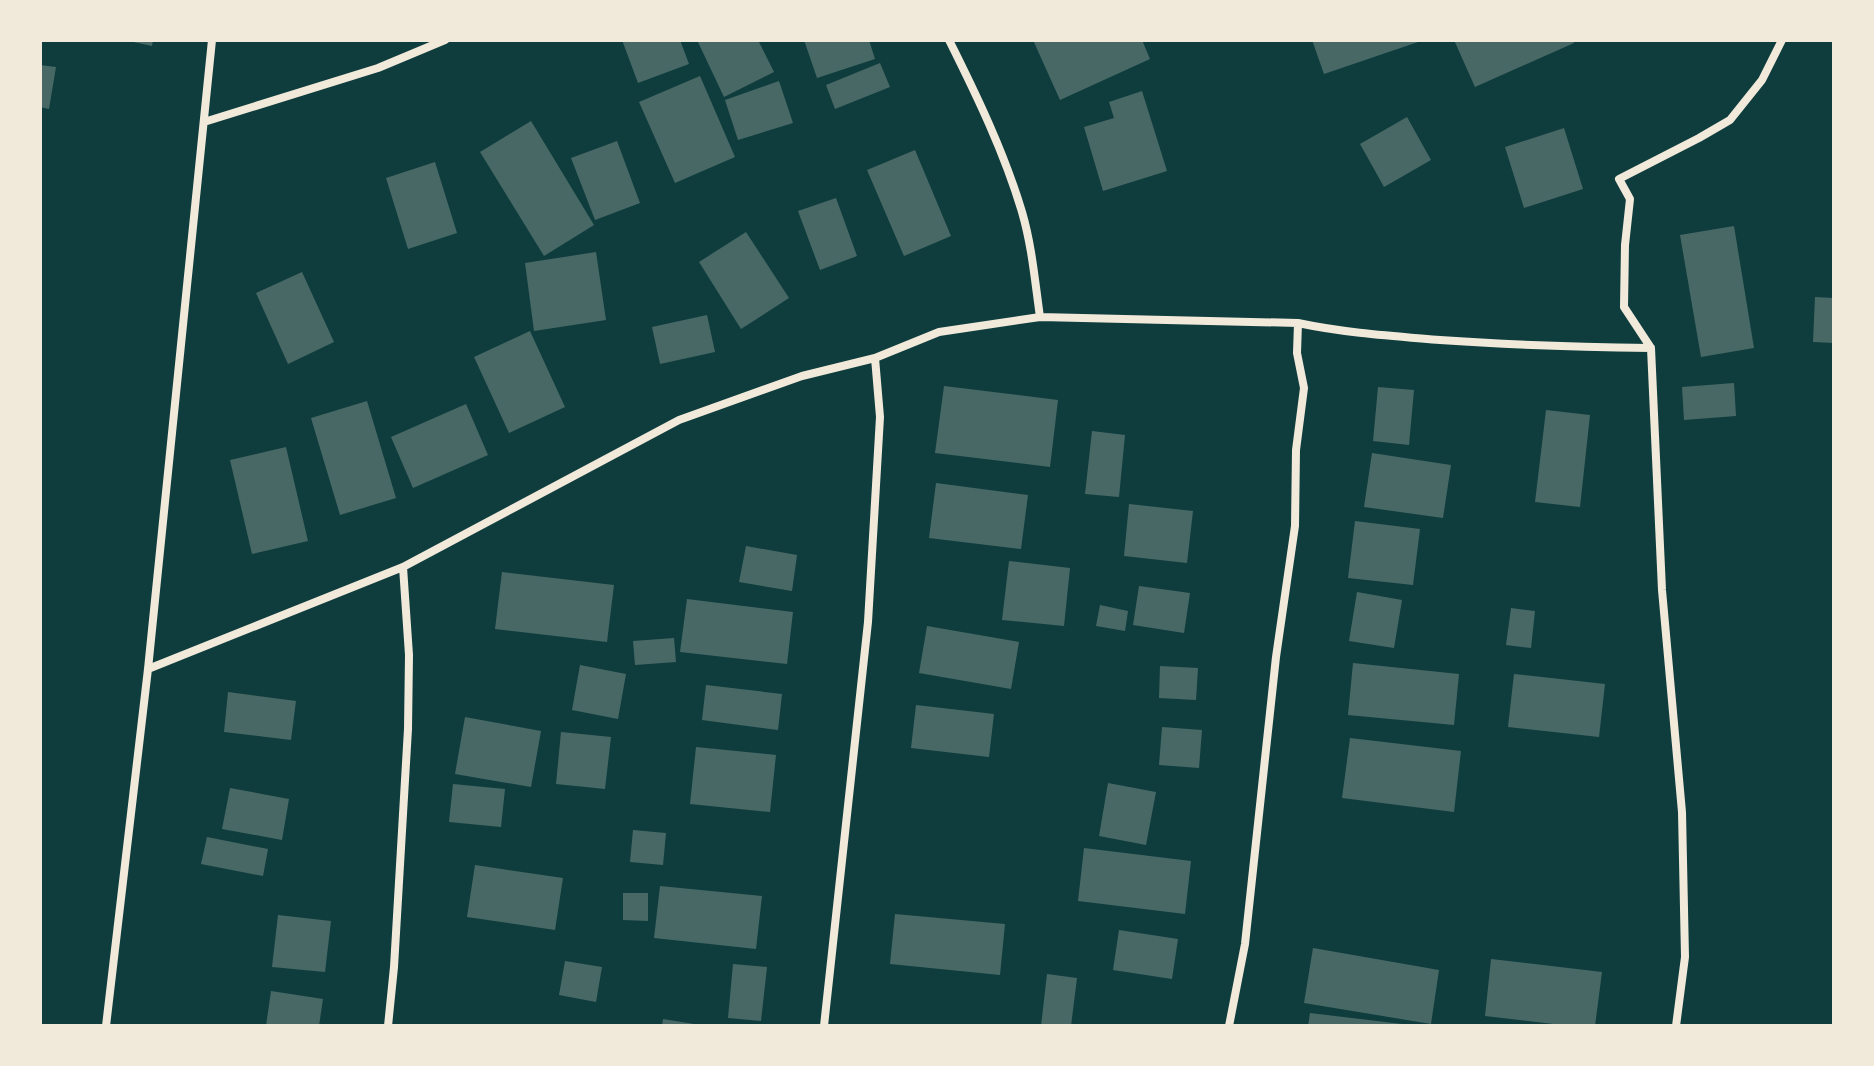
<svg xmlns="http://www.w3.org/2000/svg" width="1874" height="1066" viewBox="0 0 1874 1066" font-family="'Source Sans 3',sans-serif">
  <rect width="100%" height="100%" fill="#0f3d3e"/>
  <!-- building -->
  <path fill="#486865" d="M 129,40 L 153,40 L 152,46 L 129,41 Z
    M 622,40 L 680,40 L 689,64 L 638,83 Z
    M 697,40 L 758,40 L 774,72 L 724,97 Z
    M 804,40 L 869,40 L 875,59 L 817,78 Z
    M 1033,40 L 1142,40 L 1150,59 L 1060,100 Z
    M 1312,40 L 1421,40 L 1421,41 L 1324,74 Z
    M 1454,40 L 1573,40 L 1574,43 L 1475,87 Z
    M 880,63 L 890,87 L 835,109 L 826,85 Z
    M 40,65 L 56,67 L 49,109 L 40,107 Z
    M 700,76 L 735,157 L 675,183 L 639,102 Z
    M 779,81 L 793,123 L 738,140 L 725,100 Z
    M 1142,91 L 1167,171 L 1103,191 L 1084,127 L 1114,118 L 1109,102 Z
    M 1407,117 L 1431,160 L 1384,187 L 1360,144 Z
    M 531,121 L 594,225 L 544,256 L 480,152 Z
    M 1564,128 L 1583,189 L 1524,208 L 1505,147 Z
    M 617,141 L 640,203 L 595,220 L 571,158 Z
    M 915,150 L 951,236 L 904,256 L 867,170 Z
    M 435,162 L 457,233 L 408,249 L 386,178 Z
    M 836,198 L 857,256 L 820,270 L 798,211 Z
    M 1734,226 L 1754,348 L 1701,357 L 1680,235 Z
    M 746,232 L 789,298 L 741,329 L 699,262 Z
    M 596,252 L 606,320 L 534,331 L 525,263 Z
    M 302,272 L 334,342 L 288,364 L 256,293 Z
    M 1815,297 L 1834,298 L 1834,343 L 1813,342 Z
    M 707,315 L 715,352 L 660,364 L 652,327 Z
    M 530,331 L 565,407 L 509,433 L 474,357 Z
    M 1734,383 L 1736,416 L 1684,420 L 1682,387 Z
    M 944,386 L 1058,400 L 1050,467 L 935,453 Z
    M 1378,387 L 1414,390 L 1409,445 L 1373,441 Z
    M 367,401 L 396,498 L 340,515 L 311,418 Z
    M 466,404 L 488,455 L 413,488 L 391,437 Z
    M 1546,410 L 1590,415 L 1580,507 L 1535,502 Z
    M 1092,431 L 1125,435 L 1119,497 L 1085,494 Z
    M 286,447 L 308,541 L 252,554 L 230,460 Z
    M 1372,453 L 1451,465 L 1443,518 L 1364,507 Z
    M 936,483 L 1028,495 L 1021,549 L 929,538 Z
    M 1129,504 L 1193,511 L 1187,563 L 1124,556 Z
    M 1355,521 L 1420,529 L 1413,585 L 1348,578 Z
    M 746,546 L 797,555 L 792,591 L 739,582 Z
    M 1009,561 L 1070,568 L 1064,626 L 1002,620 Z
    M 502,572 L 614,585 L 607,642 L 495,629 Z
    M 1139,586 L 1190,593 L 1184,633 L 1133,625 Z
    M 1357,592 L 1402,600 L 1394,648 L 1349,641 Z
    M 687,599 L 793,612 L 787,664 L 680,652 Z
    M 1100,605 L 1128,611 L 1125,631 L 1096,626 Z
    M 1511,608 L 1535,611 L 1531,648 L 1506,645 Z
    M 927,626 L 1019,642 L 1011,689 L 919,673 Z
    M 674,638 L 676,662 L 635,665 L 633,641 Z
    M 1353,663 L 1459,674 L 1454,725 L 1348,715 Z
    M 580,665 L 626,674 L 618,719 L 572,710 Z
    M 1160,666 L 1198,668 L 1196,700 L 1159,698 Z
    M 1514,674 L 1605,684 L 1599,737 L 1508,727 Z
    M 706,685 L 782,694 L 778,730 L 702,720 Z
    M 228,692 L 296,701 L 291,740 L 224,732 Z
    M 916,705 L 994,714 L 989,757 L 911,748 Z
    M 465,717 L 541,731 L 531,787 L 455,774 Z
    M 1162,727 L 1202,730 L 1199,768 L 1159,765 Z
    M 561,732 L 611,737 L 605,789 L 556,784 Z
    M 1350,738 L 1461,751 L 1454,812 L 1342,798 Z
    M 696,747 L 776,755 L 770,812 L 690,804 Z
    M 1108,783 L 1156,792 L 1146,845 L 1099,836 Z
    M 453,784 L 505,789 L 501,827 L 449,822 Z
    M 230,788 L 289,799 L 282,840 L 222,829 Z
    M 633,830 L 666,833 L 663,865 L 630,862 Z
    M 207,837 L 268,849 L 263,876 L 201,864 Z
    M 1084,848 L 1191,861 L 1185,914 L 1078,901 Z
    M 475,865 L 563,878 L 555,930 L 467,917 Z
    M 660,886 L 762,896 L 756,949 L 654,938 Z
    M 623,893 L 648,893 L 648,921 L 623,920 Z
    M 895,914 L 1005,924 L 1000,975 L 890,964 Z
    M 278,915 L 331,921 L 325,972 L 272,967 Z
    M 1119,930 L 1178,939 L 1172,979 L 1113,970 Z
    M 1313,948 L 1439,970 L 1431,1024 L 1304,1003 Z
    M 1491,959 L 1602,972 L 1595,1026 L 1570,1026 L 1485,1016 Z
    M 565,961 L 602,967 L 596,1002 L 559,995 Z
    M 733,964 L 767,967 L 761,1021 L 728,1018 Z
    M 1047,974 L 1077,978 L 1071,1026 L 1041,1026 Z
    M 271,991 L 323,999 L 319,1026 L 266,1026 Z
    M 1310,1013 L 1402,1024 L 1401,1026 L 1308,1026 Z
    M 663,1019 L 694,1024 L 694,1026 L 662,1026 Z"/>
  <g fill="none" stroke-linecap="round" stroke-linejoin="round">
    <!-- minor -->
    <path stroke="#f1e9da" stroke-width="8" d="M 949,40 C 977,96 1004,152 1022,212 C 1032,246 1035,282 1040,317 L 1298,323 C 1345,333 1393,336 1440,340 C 1510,345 1580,347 1651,348
      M 204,122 L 378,68 L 445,40
      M 148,669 L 403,567 L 679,420 L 802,376 L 875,358 L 939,332 L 1040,317
      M 106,1026 L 148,669 L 212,40
      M 388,1026 L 394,967 L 408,729 L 409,655 L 403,567
      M 824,1026 L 868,622 L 880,417 L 875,358
      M 1229,1026 L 1245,944 L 1276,657 L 1295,526 L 1296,450 L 1304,388 L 1297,353 L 1298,323
      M 1676,1026 L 1685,957 L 1682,812 L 1662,590 L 1651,348 L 1624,307 L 1625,245 L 1630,199 L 1619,179 L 1699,138 L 1730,120 L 1762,80 L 1782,40"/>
  </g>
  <!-- border -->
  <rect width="1874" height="1066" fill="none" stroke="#f1e9da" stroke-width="84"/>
</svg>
